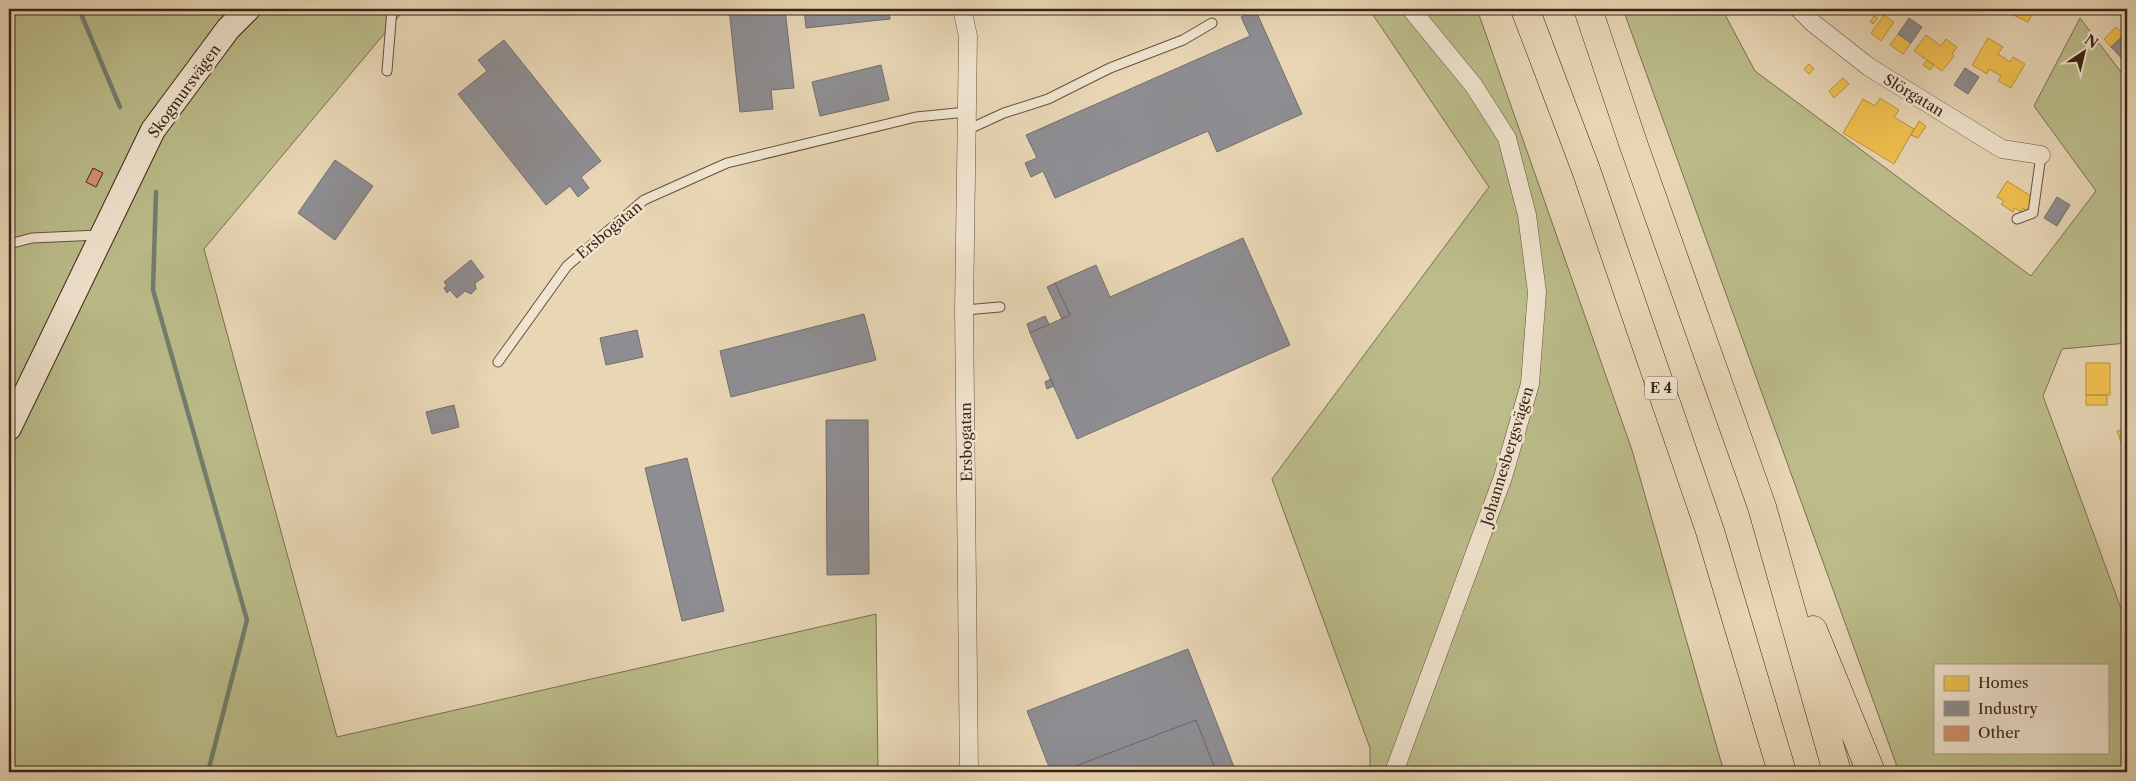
<svg xmlns="http://www.w3.org/2000/svg" width="2136" height="781" viewBox="0 0 2136 781" font-family="'Libre Caslon Text',serif">
  <rect width="100%" height="100%" fill="#e8d6b5"/>
  <filter id="stains"><feTurbulence type="fractalNoise" baseFrequency=".004" numOctaves="4"/><feColorMatrix values="0 0 0 0 .2 0 0 0 0 .09 0 0 0 0 .02 0 0 0 .5 -.17"/></filter>
  <radialGradient id="worn" r=".72"><stop offset=".6" stop-color="#630" stop-opacity="0"/><stop offset="1" stop-color="#630" stop-opacity=".3"/></radialGradient>
  <!-- green -->
  <path fill="#bbbc8a" stroke="#7a7050" fill-rule="evenodd" d="M 9,9 L 405,9 L 204,249 L 337,737 L 876,614 L 878,772 L 9,772 Z
    M 1369,9 L 1477,9 L 1632,450 L 1724,772 L 1370,772 L 1370,748 L 1272,479 L 1489,187 Z
    M 1623,9 L 1722,9 L 1755,71 L 2031,276 L 2096,191 L 2034,106 L 2080,18 L 2127,80 L 2127,343 L 2062,349 L 2043,396 L 2127,625 L 2127,772 L 1899,772 ZM 1935,665 L 2107,665 L 2107,752 L 1935,752 Z"/>
  <!-- homes -->
  <path fill="#f2c14e" stroke="#bb923d" d="M 1824,9 L 1831,9 L 1831,13 L 1824,12 Z
    M 2006,9 L 2035,9 L 2028,22 L 2005,11 Z
    M 1884,15 L 1894,22 L 1881,41 L 1871,33 Z
    M 1874,16 L 1878,18 L 1873,24 L 1870,22 Z
    M 2116,27 L 2124,35 L 2111,47 L 2104,39 Z
    M 1898,34 L 1911,43 L 1903,54 L 1890,45 Z
    M 1926,35 L 1941,46 L 1946,39 L 1957,47 L 1952,54 L 1954,56 L 1942,71 L 1914,51 Z
    M 1988,38 L 2003,47 L 1998,54 L 2010,62 L 2013,57 L 2025,64 L 2011,88 L 1998,81 L 2001,76 L 1989,69 L 1987,74 L 1972,65 Z
    M 1927,60 L 1934,65 L 1930,70 L 1923,65 Z
    M 1809,64 L 1814,69 L 1809,74 L 1804,69 Z
    M 1843,78 L 1849,84 L 1834,98 L 1829,91 Z
    M 1880,98 L 1899,110 L 1894,117 L 1914,129 L 1894,164 L 1843,133 L 1863,99 L 1875,106 Z
    M 1919,121 L 1926,126 L 1918,138 L 1911,135 Z
    M 2007,181 L 2031,196 L 2029,200 L 2033,203 L 2027,211 L 2023,208 L 2021,212 L 2015,208 L 2013,212 L 2001,204 L 2004,201 L 1997,197 Z
    M 2086,363 L 2110,363 L 2110,395 L 2086,395 Z
    M 2086,395 L 2107,395 L 2107,405 L 2086,405 Z
    M 2127,428 L 2127,458 L 2117,431 Z"/>
  <!-- industry -->
  <path fill="#8d8d92" stroke="#746e6d" d="M 729,9 L 785,9 L 794,88 L 771,90 L 773,109 L 740,112 Z
    M 804,9 L 889,9 L 890,19 L 806,28 Z
    M 1256,11 L 1302,114 L 1217,152 L 1208,131 L 1055,198 L 1043,171 L 1031,177 L 1025,163 L 1037,158 L 1026,135 L 1250,36 L 1241,17 Z
    M 1909,18 L 1922,27 L 1911,43 L 1898,34 Z
    M 2124,35 L 2127,39 L 2126,63 L 2111,47 Z
    M 504,40 L 601,161 L 581,177 L 589,188 L 578,197 L 570,186 L 546,205 L 458,94 L 487,71 L 478,60 Z
    M 881,65 L 889,100 L 820,116 L 812,82 Z
    M 1965,68 L 1979,77 L 1968,94 L 1954,85 Z
    M 335,160 L 373,186 L 335,240 L 298,213 Z
    M 2057,197 L 2070,205 L 2057,226 L 2044,218 Z
    M 1243,238 L 1290,345 L 1077,439 L 1030,333 L 1070,315 L 1055,283 L 1096,265 L 1110,297 Z
    M 471,260 L 484,277 L 475,283 L 476,289 L 471,294 L 465,291 L 457,298 L 450,290 L 447,293 L 444,288 L 447,286 L 444,282 Z
    M 1055,283 L 1070,315 L 1062,319 L 1047,287 Z
    M 864,314 L 876,360 L 731,397 L 720,351 Z
    M 1045,316 L 1049,324 L 1030,333 L 1027,324 Z
    M 637,330 L 643,357 L 606,365 L 600,338 Z
    M 1051,379 L 1054,386 L 1047,389 L 1045,382 Z
    M 454,405 L 459,427 L 432,434 L 426,412 Z
    M 826,420 L 868,420 L 869,574 L 827,575 Z
    M 687,458 L 724,611 L 682,621 L 645,468 Z
    M 1188,649 L 1236,772 L 1216,772 L 1196,720 L 1060,772 L 1051,772 L 1027,711 Z
    M 1196,720 L 1216,772 L 1060,772 Z"/>
  <g fill="none" stroke-linecap="round" stroke-linejoin="round">
    <!-- stream -->
    <path stroke="#727e6e" stroke-width="4.5" d="M 79,9 L 120,107
      M 156,192 L 153,290 L 247,620 L 208,772"/>
  </g>
  <!-- building -->
  <path fill="#d5906b" stroke="#3a2516" d="M 93,168 L 103,173 L 96,187 L 86,182 Z"/>
  <g fill="none" stroke-linecap="round" stroke-linejoin="round">
    <defs>
      <path id="lane" d="M 387,71 L 392,9
        M 967,130 L 1004,113 L 1048,99 L 1110,68 L 1183,40 L 1212,23
        M 2017,219 L 2033,213 L 2041,155
        M 9,244 L 32,238 L 99,235
        M 964,310 L 1000,307
        M 498,362 L 567,266 L 644,200 L 727,163 L 916,117 L 967,112"/>
      <path id="street" d="M 962,9 L 968,36 L 964,310 L 969,772
        M 1799,9 L 1813,23 L 1869,67 L 2002,149 L 2041,155
        M 1394,772 L 1503,477 L 1530,384 L 1537,292 L 1527,215 L 1507,138 L 1474,86 L 1411,9"/>
      <path id="secondary" d="M 9,428 L 153,130 L 228,29 L 248,9"/>
      <path id="highway" d="M 1525,9 L 1586,170 L 1710,531 L 1782,772
        M 1588,9 L 1634,146 L 1762,507 L 1837,772
        M 1813,630 L 1871,772"/>
    </defs>
    <!-- lane casing -->
    <use href="#lane" stroke="#66513e" stroke-width="11"/>
    <!-- street casing -->
    <use href="#street" stroke="#66513e" stroke-width="19"/>
    <!-- secondary casing -->
    <use href="#secondary" stroke="#3a2516" stroke-width="26"/>
    <!-- highway casing -->
    <use href="#highway" stroke="#3a2516" stroke-width="29"/>
    <!-- lane -->
    <use href="#lane" stroke="#f0e4cf" stroke-width="9"/>
    <!-- street -->
    <use href="#street" stroke="#f0e4cf" stroke-width="18"/>
    <!-- secondary -->
    <use href="#secondary" stroke="#f0e4cf" stroke-width="24"/>
    <!-- highway -->
    <use href="#highway" stroke="#e8d6b5" stroke-width="28"/>
  </g>
  <g text-anchor="middle" dominant-baseline="central" stroke-width="5" stroke-linejoin="round" paint-order="stroke">
    <!-- shield labels -->
    <rect fill="#f0e4cf" stroke="#715e4e" stroke-width="1" x="1645" y="376.5" width="32" height="23" rx="4"/>
    <g font-size="14" font-weight="bold" fill="#3a2516">
      <text x="1661" y="388">E 4</text>
    </g>
    <!-- street labels -->
    <g font-size="15" fill="#3a2516" stroke="#f0e4cf">
      <text transform="translate(184 91) rotate(-54)">Skogmursvägen</text>
      <text transform="translate(1914 95) rotate(31)">Slörgatan</text>
      <text transform="translate(609 230) rotate(-40)">Ersbogatan</text>
      <text transform="translate(966 442) rotate(-91)">Ersbogatan</text>
      <text transform="translate(1507 456) rotate(-73)">Johannesbergsvägen</text>
    </g>
  </g>
  <!-- margin -->
  <rect width="2136" height="781" fill="none" stroke="#e8d6b5" stroke-width="30"/>
  <rect x="10" y="10" width="2116" height="761" fill="none" stroke="#3a2516" stroke-width="2.5"/>
  <rect x="15" y="15" width="2106" height="751" fill="none" stroke="#3a2516"/>
  <!-- legend -->
  <rect x="1934" y="664" width="175" height="90" fill="#f0e4cf" stroke="#a79885"/>
  <rect x="1944" y="676" width="25" height="15" fill="#f2c14e" stroke="#a79885"/>
  <text x="1978" y="688" font-size="15" fill="#3a2516">Homes</text>
  <rect x="1944" y="701" width="25" height="15" fill="#8d8d92" stroke="#a79885"/>
  <text x="1978" y="714" font-size="15" fill="#3a2516">Industry</text>
  <rect x="1944" y="726" width="25" height="15" fill="#d5906b" stroke="#a79885"/>
  <text x="1978" y="738" font-size="15" fill="#3a2516">Other</text>
  <!-- north arrow -->
  <g transform="translate(2084 52) rotate(35)" stroke="#f0e4cf" stroke-width="4" paint-order="stroke">
  <path d="M0-4L9 19L0 12L-9 19Z" fill="#3a2516"/>
  <text y="-8" font-size="14" font-weight="bold" text-anchor="middle" fill="#3a2516">N</text>
  </g>
  <rect width="100%" height="100%" filter="url(#stains)"/>
  <rect width="100%" height="100%" fill="url(#worn)"/>
</svg>
